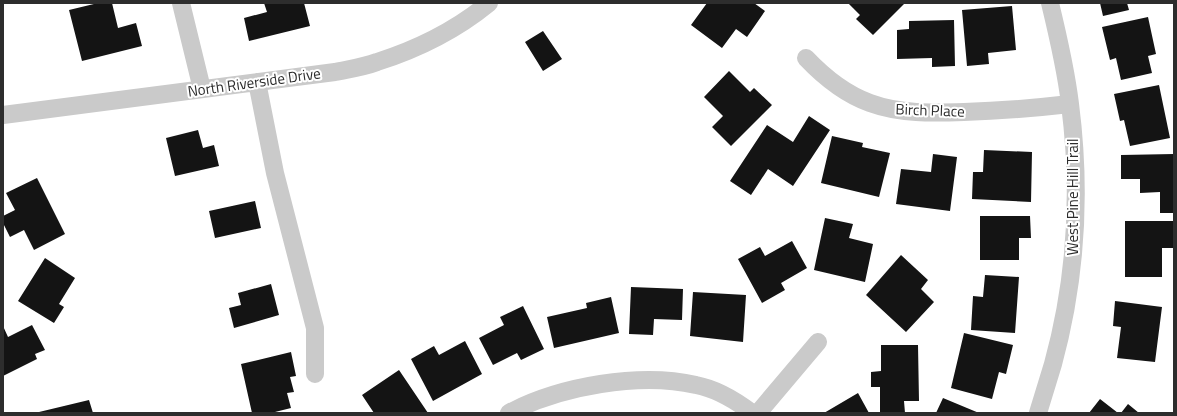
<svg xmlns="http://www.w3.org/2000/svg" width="1177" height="416" viewBox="0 0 1177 416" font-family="'Titillium Web',sans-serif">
  <rect width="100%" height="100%" fill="#fff"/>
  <!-- building -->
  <path fill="#141414" d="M 98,3 L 112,3 L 118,28 L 136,23 L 142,46 L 82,61 L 69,10 Z
    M 264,3 L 304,3 L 310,26 L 249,41 L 244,18 L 267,12 Z
    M 707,3 L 754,3 L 765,11 L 747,37 L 736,29 L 722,48 L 691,25 Z
    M 848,3 L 905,3 L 873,35 L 856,19 L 860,15 Z
    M 1100,3 L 1127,3 L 1129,10 L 1103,16 Z
    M 1012,6 L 1016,50 L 988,53 L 989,64 L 967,66 L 962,10 Z
    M 1148,17 L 1156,54 L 1148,56 L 1152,73 L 1121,80 L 1116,58 L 1110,60 L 1102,27 Z
    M 954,20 L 955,66 L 932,67 L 932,58 L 897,59 L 897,30 L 909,29 L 909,21 Z
    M 543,31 L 562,59 L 543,71 L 525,42 Z
    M 729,71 L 750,92 L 754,88 L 772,105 L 731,146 L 712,127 L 723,116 L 704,97 Z
    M 1159,85 L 1170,138 L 1130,146 L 1124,120 L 1120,121 L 1114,94 Z
    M 809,116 L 830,130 L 793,186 L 768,169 L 751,195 L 730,181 L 767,125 L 793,142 Z
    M 198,130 L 203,148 L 214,145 L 219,166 L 175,176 L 166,138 Z
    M 832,136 L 863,143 L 862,147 L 890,153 L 879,197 L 821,183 Z
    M 984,150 L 1032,152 L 1031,202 L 972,199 L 973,172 L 983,172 Z
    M 933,154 L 957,157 L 950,211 L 896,204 L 901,169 L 931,172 Z
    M 1174,154 L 1174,213 L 1160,213 L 1160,192 L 1140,193 L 1140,179 L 1121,179 L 1121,155 Z
    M 37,178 L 65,234 L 34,250 L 24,230 L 10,237 L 3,223 L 3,216 L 15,210 L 6,193 Z
    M 255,201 L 261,228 L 215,238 L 209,211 Z
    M 980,216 L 1030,216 L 1031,238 L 1019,238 L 1019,260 L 980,260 Z
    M 825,218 L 853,224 L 849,238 L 873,244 L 865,282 L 814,270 Z
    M 1125,221 L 1174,221 L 1174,248 L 1162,248 L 1162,277 L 1125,277 Z
    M 792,241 L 807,268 L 781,283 L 785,290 L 762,303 L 738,259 L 760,247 L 765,256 Z
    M 901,255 L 928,280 L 921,289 L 934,302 L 906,332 L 866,295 Z
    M 45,258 L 75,278 L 59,304 L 64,307 L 54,323 L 18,301 Z
    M 985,275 L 1019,277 L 1015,333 L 971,330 L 973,296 L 983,297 Z
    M 271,284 L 279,315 L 234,328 L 229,308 L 241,305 L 238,293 Z
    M 631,287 L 683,289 L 682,320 L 654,319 L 653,335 L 629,334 Z
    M 693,292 L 746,295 L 743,342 L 690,336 Z
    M 611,297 L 619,333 L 554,348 L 547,317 L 587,308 L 586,303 Z
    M 1115,301 L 1162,307 L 1155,362 L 1117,358 L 1121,327 L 1113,326 Z
    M 523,306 L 544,349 L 521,360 L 517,353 L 493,365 L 479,338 L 504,325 L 500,317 Z
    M 32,325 L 45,350 L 35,354 L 37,359 L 3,376 L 3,326 L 8,337 Z
    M 964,333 L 1013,345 L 1006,374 L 999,372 L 992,399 L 951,388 Z
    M 465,341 L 482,374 L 433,401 L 411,359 L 434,346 L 439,355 Z
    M 881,345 L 918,345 L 919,401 L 904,401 L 905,413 L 880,413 L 880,387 L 871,387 L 871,372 L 881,371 Z
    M 291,352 L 296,376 L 290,377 L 294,392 L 287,393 L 291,408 L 271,413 L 252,413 L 241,364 Z
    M 399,370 L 428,413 L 400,413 L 399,412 L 397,413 L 374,413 L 362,395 Z
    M 858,393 L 869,413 L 824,413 Z
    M 943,398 L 979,413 L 936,413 Z
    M 1100,399 L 1118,413 L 1089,413 Z
    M 89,400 L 93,413 L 39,413 L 39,412 Z
    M 1128,404 L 1139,413 L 1121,413 Z"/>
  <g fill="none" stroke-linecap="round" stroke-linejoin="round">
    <!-- minor -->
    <path stroke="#cacaca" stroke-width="18" d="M 181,3 L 202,89
      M 806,58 C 824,77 845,94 870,103 C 900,114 932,113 964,112 C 999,111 1035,108 1070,104
      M 257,82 L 275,173 L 315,328 L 315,374
      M 3,115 L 335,72 C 349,69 364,67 377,62 C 418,49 456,30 489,3
      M 509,413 C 560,386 640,372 696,385 C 717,389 735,400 752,413
      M 758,413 L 818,342
      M 1038,413 C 1043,397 1048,380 1053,364 C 1076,280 1081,190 1070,104 C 1066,70 1058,36 1050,3"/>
  </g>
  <g text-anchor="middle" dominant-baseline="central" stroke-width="4" stroke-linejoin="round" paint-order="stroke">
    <!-- street labels -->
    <g font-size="15" fill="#2d2d2d" stroke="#fff">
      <text transform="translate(254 82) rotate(-8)">North Riverside Drive</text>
      <text transform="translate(930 110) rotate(2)">Birch Place</text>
      <text transform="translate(1072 197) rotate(-90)">West Pine Hill Trail</text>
    </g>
  </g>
  <!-- border -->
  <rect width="1177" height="416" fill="none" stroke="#2d2d2d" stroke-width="8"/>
</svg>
